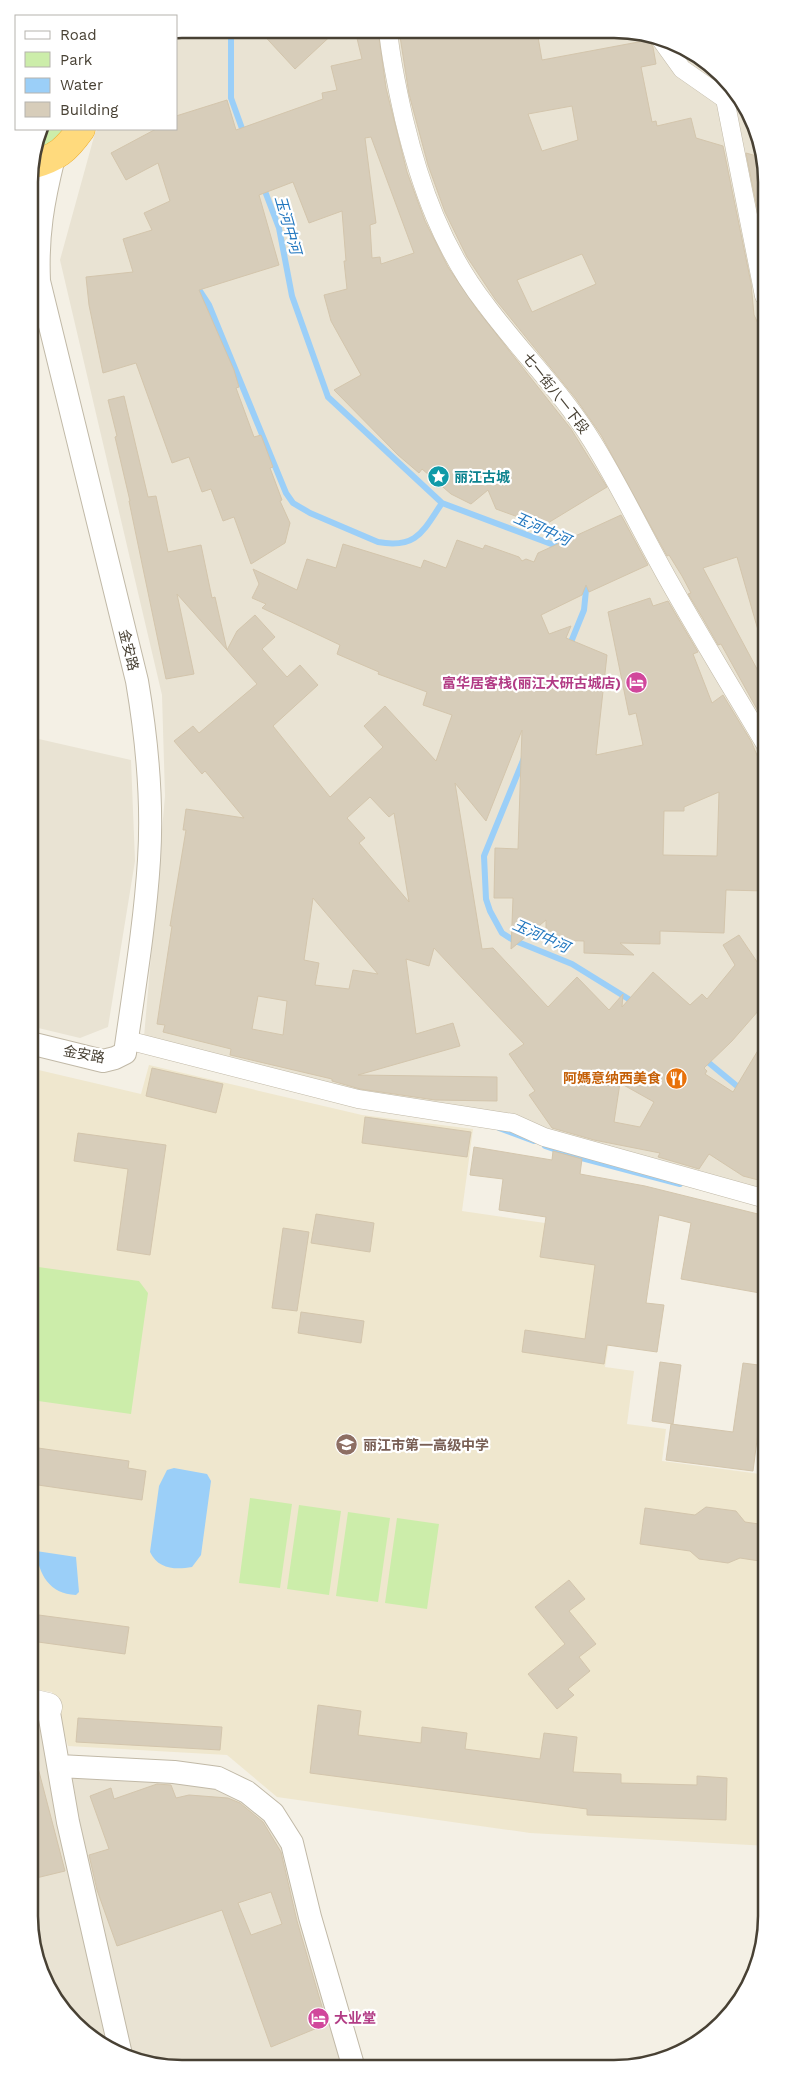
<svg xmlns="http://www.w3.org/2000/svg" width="796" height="2097" viewBox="0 0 796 2097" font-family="'Work Sans','Noto Sans SC',sans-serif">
  <rect width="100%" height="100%" fill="#f4f0e5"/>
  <!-- residential -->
  <path fill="#e9e3d3" d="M 187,29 L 644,32 L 691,49 L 722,73 L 747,105 L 764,152 L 766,1192 L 350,1093 L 144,1037 L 165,796 L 162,695 L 60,260 L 95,133 L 98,129 L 176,129 L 176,37 Z
    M 30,737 L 131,760 L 135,861 L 108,1027 L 80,1038 L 30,1026 Z
    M 31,1715 L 39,1717 L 56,1773 L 220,1784 L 278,1828 L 349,2065 L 152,2065 L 114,2052 L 74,2024 L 49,1992 L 32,1945 Z"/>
  <!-- education -->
  <path fill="#efe7ce" d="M 149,1065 L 362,1115 L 473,1129 L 462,1211 L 545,1223 L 625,1244 L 605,1367 L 634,1371 L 627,1424 L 666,1429 L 662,1461 L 760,1474 L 766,1432 L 767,1846 L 530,1833 L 277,1797 L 227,1755 L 68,1746 L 52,1692 L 31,1689 L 30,1068 L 141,1094 Z"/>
  <!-- green -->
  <path fill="#ccedaa" d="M 41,129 L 67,129 L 66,133 L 34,153 Z
    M 31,1266 L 139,1281 L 148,1293 L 131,1414 L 31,1400 L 31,1346 L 38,1339 L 36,1313 L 31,1308 Z
    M 250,1498 L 292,1504 L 280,1588 L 239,1583 Z
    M 299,1505 L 341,1511 L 329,1595 L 287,1589 Z
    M 348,1512 L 390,1518 L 378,1602 L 336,1596 Z
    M 397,1518 L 439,1524 L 427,1609 L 385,1603 Z"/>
  <!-- water -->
  <path fill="#9bcff8" d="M 174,1468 L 207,1474 L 211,1481 L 201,1555 L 192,1567 C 175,1570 158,1569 150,1552 L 159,1486 L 167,1470 Z
    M 36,1551 L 76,1557 L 79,1592 L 76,1595 C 49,1594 39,1574 36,1551 Z"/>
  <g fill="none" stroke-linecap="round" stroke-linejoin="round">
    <!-- stream -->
    <path stroke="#9bcff8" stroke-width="6" d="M 231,31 L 231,98 L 244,134
      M 263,186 L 279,228 L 292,296 L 328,397 L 442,503 L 562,548
      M 196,285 L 209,305 L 286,493 L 293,503 L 310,513 L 378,542 C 417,549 423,531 442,503
      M 569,647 L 584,610 L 587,580
      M 524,758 L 484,856 L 486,899 L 490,911 L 502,933 L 513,940 L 572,964 L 635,1003
      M 703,1058 L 743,1091
      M 499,1128 L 534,1141
      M 545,1146 L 574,1156 L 680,1184"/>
  </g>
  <!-- building -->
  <path fill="#d7cdba" stroke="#d3c5ac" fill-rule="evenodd" d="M 258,29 L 304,30 L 337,30 L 295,69 Z
    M 355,30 L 378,30 L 386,88 L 407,172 L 425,221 L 448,267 L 478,311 L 571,429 L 607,487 L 543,526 L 496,509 L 488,490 L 471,504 L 451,494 L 422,469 L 419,473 L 398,455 L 334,390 L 361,375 L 331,321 L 324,295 L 347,289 L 344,261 L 346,261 L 342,211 L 309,223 L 293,182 L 259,195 L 279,265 L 199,290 L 234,370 L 239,387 L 236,388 L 254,437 L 261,435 L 273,467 L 270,468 L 282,500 L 280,501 L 290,523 L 285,543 L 251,564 L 234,517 L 223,521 L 211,489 L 202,492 L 189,457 L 172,463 L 136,363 L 103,373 L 89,305 L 86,277 L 133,272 L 123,239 L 152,230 L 144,213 L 170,201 L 158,163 L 126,180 L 111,153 L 156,129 L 176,129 L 176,116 L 227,100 L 236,130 L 323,99 L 322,93 L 337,90 L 331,66 L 362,59 ZM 371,137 L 414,253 L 381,264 L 380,257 L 372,258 L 370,225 L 376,223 L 365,138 Z
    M 399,30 L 537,31 L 542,60 L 649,40 L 653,47 L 656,64 L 641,67 L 652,122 L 656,121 L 657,126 L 691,118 L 696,138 L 723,146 L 751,283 L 754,315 L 765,338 L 765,636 L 760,637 L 737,557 L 703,568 L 765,684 L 765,716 L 758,711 L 721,644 L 718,645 L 702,617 L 688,594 L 691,593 L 682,576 L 669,555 L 667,556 L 601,435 L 576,399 L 495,299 L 467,257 L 445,212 L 428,165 L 409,94 ZM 572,106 L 578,140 L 542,151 L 528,114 ZM 582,254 L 596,284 L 532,312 L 517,280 Z
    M 746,153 L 764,158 L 764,243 Z
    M 124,396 L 148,497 L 156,496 L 168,552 L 201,545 L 212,598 L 215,597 L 227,650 L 177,594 L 194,674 L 166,679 L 129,501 L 130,501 L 115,437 L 117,436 L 108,400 Z
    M 621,515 L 648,565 L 589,592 L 586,585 L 582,595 L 541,615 L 549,634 L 571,626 L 566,638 L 607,655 L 596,755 L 643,745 L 636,713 L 629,715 L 608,612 L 650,598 L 653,606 L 668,601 L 698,652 L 693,654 L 712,703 L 723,695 L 751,741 L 765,774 L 765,891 L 726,890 L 724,933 L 660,931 L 660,944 L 620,943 L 634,955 L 584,953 L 584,941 L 546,940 L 546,920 L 511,949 L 513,898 L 494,898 L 495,848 L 518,849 L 522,730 L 486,821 L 455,783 L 482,949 L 493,948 L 548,1007 L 577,977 L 609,1010 L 623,994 L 622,1007 L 653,972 L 690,1005 L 702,994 L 707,999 L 735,965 L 723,945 L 739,935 L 766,975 L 766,1002 L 732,1041 L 704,1068 L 707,1071 L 705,1074 L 733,1092 L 766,1037 L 766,1182 L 743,1176 L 709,1154 L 699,1169 L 658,1157 L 660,1153 L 594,1140 L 552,1128 L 529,1095 L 535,1091 L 509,1054 L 524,1044 L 434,948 L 429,966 L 406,959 L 416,1034 L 453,1023 L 460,1046 L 358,1075 L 497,1077 L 497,1101 L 435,1100 L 360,1089 L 332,1081 L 332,1079 L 230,1055 L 231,1049 L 163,1032 L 165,1025 L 157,1024 L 172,926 L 170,926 L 186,830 L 183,830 L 186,809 L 244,818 L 205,771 L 202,774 L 174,741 L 193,726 L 199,733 L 257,684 L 227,650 L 237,631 L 255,615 L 275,637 L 262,649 L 287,677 L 300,665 L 318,685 L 273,726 L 330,797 L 383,747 L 364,726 L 385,706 L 436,761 L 452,715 L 423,705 L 427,692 L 378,674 L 379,672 L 337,654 L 340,645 L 262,608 L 266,604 L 252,598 L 259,584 L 253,569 L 297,590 L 307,559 L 336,568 L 343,544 L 421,568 L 424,560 L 446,568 L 457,540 L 483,549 L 485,545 L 519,557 L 522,561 L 526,559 L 534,562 L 538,553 ZM 719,792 L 717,856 L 663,855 L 664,811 L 684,811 L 684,807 ZM 370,797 L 389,817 L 394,813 L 409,902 L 359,843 L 365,838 L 347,818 ZM 313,898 L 360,953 L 378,974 L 353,970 L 349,989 L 315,985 L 319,963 L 304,960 ZM 258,996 L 287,1001 L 283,1035 L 252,1029 ZM 620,1083 L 654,1102 L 640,1127 L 614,1122 Z
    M 152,1068 L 223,1084 L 216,1113 L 146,1096 Z
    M 365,1117 L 471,1132 L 467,1157 L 362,1143 Z
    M 78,1133 L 166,1145 L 150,1255 L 117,1250 L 128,1169 L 74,1161 Z
    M 474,1147 L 552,1160 L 553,1151 L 582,1159 L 580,1174 L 645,1186 L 766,1216 L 766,1260 L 760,1293 L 681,1279 L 691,1223 L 659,1215 L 646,1303 L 664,1305 L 657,1352 L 607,1345 L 604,1364 L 522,1352 L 525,1330 L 585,1339 L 595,1265 L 540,1257 L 546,1217 L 499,1210 L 503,1179 L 470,1175 Z
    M 316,1214 L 374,1223 L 370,1252 L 311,1243 Z
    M 283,1228 L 309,1232 L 297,1311 L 272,1308 Z
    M 301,1312 L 364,1321 L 361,1343 L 298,1333 Z
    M 660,1362 L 681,1365 L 673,1424 L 652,1421 Z
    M 743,1363 L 766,1366 L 766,1400 L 761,1433 L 758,1432 L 753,1471 L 666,1460 L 671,1424 L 733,1432 Z
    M 31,1447 L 129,1461 L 128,1468 L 146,1471 L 142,1500 L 31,1484 Z
    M 706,1507 L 736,1511 L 745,1522 L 766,1525 L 766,1562 L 740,1558 L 728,1563 L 699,1559 L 690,1551 L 640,1544 L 645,1508 L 695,1515 Z
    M 569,1580 L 585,1599 L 569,1611 L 596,1644 L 579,1657 L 590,1671 L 568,1689 L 574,1695 L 557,1709 L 528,1674 L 565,1644 L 535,1607 Z
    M 31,1614 L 129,1627 L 125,1654 L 31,1641 Z
    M 318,1705 L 361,1711 L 358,1735 L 421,1743 L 422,1727 L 467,1733 L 465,1749 L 540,1759 L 544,1733 L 577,1737 L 573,1772 L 621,1774 L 621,1783 L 697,1785 L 697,1776 L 727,1778 L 726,1820 L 587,1815 L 587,1809 L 310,1773 Z
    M 78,1718 L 222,1727 L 220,1750 L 76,1742 Z
    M 37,1764 L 65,1871 L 32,1879 L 31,1765 Z
    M 157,1784 L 171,1785 L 176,1798 L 189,1795 L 228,1798 L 240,1803 L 263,1822 L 281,1852 L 297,1921 L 327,2024 L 271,2047 L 222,1910 L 117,1946 L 97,1890 L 89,1855 L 109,1849 L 90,1796 L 111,1788 L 114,1799 ZM 271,1892 L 282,1924 L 251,1935 L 238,1903 Z"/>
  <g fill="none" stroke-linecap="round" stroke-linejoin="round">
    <defs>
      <path id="pedestrian" d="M 388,30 C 391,61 397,88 404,119 C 420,186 443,250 486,305 C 520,351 562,392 592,441 C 620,486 643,535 669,581 C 700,636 733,690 765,744
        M 659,37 L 682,69 L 725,99 L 764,296
        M 127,1040 L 358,1099 L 513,1123 L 544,1137 L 766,1199"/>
      <path id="minor" d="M 30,1043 L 103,1061 L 115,1058 L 125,1053 C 134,989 145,924 149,860 C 153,799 147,740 137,681 L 39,281 C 37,235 43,201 54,157
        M 48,1707 L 68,1822 L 121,2055
        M 59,1766 L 174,1772 L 218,1778 L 247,1792 L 273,1813 L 292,1843 L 310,1917 L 353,2065"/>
      <path id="tertiary" d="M 31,1703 L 48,1707"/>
      <path id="trunk" d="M 31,165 C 57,158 66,150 81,129"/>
    </defs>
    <!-- pedestrian casing -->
    <use href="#pedestrian" stroke="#c1b9a7" stroke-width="19"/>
    <!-- minor casing -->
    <use href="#minor" stroke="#c1b9a7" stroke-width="24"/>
    <!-- tertiary casing -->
    <use href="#tertiary" stroke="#c1b9a7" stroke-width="29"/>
    <!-- trunk casing -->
    <use href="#trunk" stroke="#edab26" stroke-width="29"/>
    <!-- pedestrian -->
    <use href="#pedestrian" stroke="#fff" stroke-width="18"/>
    <!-- minor -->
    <use href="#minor" stroke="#fff" stroke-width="22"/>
    <!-- tertiary -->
    <use href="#tertiary" stroke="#fff" stroke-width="28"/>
    <!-- trunk -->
    <use href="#trunk" stroke="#ffda7d" stroke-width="28"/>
  </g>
  <!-- icons -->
  <defs>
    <symbol id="sight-disc" viewBox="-11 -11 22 22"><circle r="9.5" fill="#0f9aa8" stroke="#fff"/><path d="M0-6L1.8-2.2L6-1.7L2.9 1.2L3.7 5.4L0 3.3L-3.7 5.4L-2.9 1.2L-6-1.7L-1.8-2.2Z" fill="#fff"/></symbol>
    <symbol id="hotel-disc" viewBox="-11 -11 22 22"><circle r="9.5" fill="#d1479c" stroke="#fff"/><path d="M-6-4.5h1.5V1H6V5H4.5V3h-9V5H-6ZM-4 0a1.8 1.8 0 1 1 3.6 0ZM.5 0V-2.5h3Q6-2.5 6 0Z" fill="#fff"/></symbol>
    <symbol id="restaurant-disc" viewBox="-11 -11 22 22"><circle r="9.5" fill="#e8710a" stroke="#fff"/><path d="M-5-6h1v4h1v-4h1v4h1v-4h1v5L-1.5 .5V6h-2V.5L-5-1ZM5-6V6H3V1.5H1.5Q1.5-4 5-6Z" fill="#fff"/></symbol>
    <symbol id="school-disc" viewBox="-11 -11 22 22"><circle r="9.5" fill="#8d6e63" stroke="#fff"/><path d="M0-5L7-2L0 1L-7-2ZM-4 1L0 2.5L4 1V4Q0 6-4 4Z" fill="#fff"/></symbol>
  </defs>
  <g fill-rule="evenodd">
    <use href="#sight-disc" x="426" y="464" width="25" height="25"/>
    <use href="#hotel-disc" x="624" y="670" width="25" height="25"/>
    <use href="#restaurant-disc" x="664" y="1066" width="25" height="25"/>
    <use href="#school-disc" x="334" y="1432" width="25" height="25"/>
    <use href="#hotel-disc" x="306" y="2006" width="25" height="25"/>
  </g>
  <g text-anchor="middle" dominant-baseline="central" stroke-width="4.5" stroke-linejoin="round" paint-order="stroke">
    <!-- street labels -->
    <g font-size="14" fill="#484134" stroke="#fff">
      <text transform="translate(556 393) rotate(52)">七一街八一下段</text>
      <text transform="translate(129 650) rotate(76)">金安路</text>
      <text transform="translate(84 1054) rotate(10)">金安路</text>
    </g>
    <!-- culture labels -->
    <g font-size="14" font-weight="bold" fill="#0d838f" stroke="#fff" text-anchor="start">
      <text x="454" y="477">丽江古城</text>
    </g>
    <!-- hotel labels -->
    <g font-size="14" font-weight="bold" fill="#b23c85" stroke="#fff" text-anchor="end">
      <text x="621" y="683">富华居客栈(丽江大研古城店)</text>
      <text x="334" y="2018" text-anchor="start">大业堂</text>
    </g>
    <!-- food labels -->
    <g font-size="14" font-weight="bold" fill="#c56008" stroke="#fff" text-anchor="end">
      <text x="661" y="1078">阿媽意纳西美食</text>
    </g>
    <!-- education labels -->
    <g font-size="14" font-weight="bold" fill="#785e54" stroke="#fff" text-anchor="start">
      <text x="363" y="1445">丽江市第一高级中学</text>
    </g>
    <!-- water labels -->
    <g font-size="15" font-style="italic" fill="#2277bf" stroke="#fff">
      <text transform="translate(288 225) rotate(74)">玉河中河</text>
      <text transform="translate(542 529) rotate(24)">玉河中河</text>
      <text transform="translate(541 936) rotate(24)">玉河中河</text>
    </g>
  </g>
  <!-- crop -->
  <path d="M0 0H796V2097H0ZM182 38H614A144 144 0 0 1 758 182V1916A144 144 0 0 1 614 2060H182A144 144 0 0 1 38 1916V182A144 144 0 0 1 182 38Z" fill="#fff" fill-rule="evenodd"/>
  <path fill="none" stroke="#484134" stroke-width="2.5" d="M182 38H614A144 144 0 0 1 758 182V1916A144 144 0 0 1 614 2060H182A144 144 0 0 1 38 1916V182A144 144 0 0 1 182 38Z"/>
  <!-- legend -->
  <rect x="15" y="15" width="162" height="115" fill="#ffffff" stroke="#b6b3ae"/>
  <rect x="25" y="31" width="25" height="8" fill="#ffffff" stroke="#b6b3ae"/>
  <text x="60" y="40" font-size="15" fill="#484134">Road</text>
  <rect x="25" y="52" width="25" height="15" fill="#ccedaa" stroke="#b6b3ae"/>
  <text x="60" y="65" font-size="15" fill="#484134">Park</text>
  <rect x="25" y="78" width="25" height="15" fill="#9bcff8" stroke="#b6b3ae"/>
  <text x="60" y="90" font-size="15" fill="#484134">Water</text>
  <rect x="25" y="102" width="25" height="15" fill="#d7cdba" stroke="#b6b3ae"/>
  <text x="60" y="115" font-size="15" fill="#484134">Building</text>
</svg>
